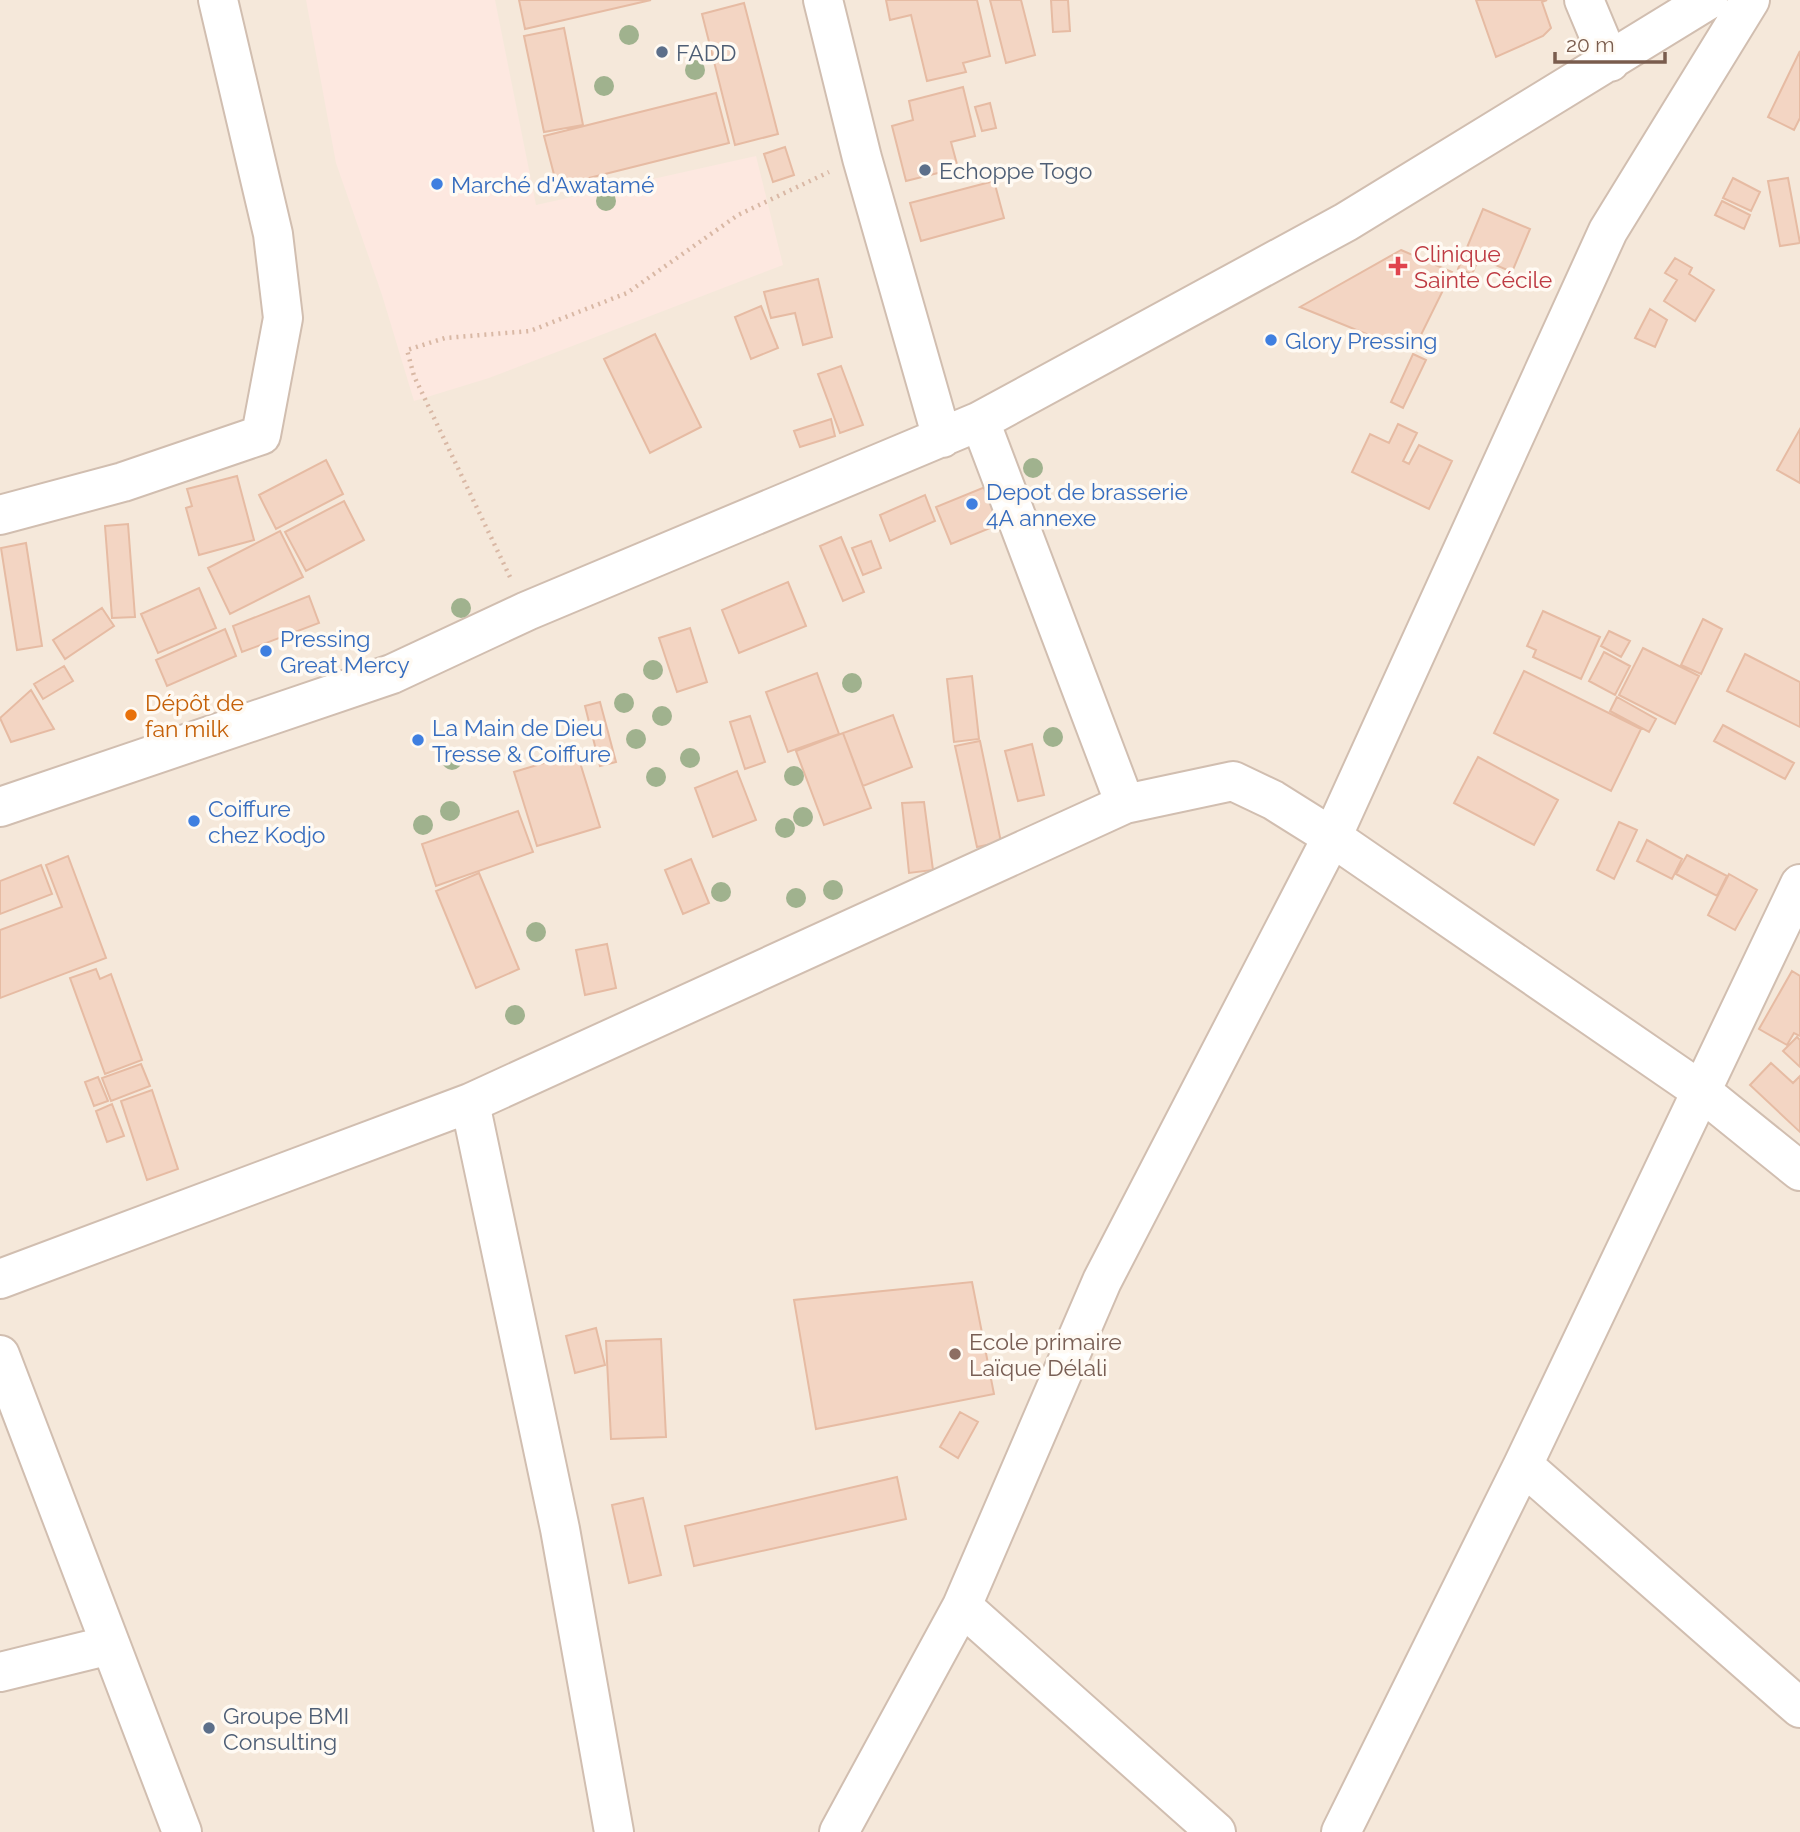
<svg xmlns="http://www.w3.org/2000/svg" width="1800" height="1832" viewBox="0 0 1800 1832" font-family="Raleway,sans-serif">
  <rect width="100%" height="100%" fill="#fdf6ec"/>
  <!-- residential -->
  <path fill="#f5e8da" d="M 0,0 L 1800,0 L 1800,1832 L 0,1832 Z"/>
  <!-- commercial -->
  <path fill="#fde8e0" d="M 306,0 L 495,0 L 536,205 L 756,156 L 783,265 L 489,378 L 414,401 L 382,295 L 336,163 Z"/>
  <!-- building -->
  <path fill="#f3d5c3" stroke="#e6bba3" stroke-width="2" d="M 519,0 L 651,0 L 525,29 Z
    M 886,0 L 977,0 L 990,56 L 963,63 L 966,72 L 927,81 L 911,15 L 890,20 Z
    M 990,0 L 1021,0 L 1035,55 L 1006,63 Z
    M 1051,0 L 1068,0 L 1070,31 L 1053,32 Z
    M 1476,0 L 1547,0 L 1542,2 L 1551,28 L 1543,36 L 1496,57 Z
    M 744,3 L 778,134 L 735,145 L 702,14 Z
    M 564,28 L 583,125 L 544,132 L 524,36 Z
    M 1800,51 L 1800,118 L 1794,130 L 1768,117 Z
    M 963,87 L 975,136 L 951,142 L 958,168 L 906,181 L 892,126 L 913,120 L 909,101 Z
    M 716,93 L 729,143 L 557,186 L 544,136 Z
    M 990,103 L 996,128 L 982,131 L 975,107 Z
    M 785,147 L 794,175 L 773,182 L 764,154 Z
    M 1733,178 L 1760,192 L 1751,211 L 1723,198 Z
    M 1788,178 L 1800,243 L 1780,246 L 1768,181 Z
    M 994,181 L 1004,218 L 921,241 L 910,203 Z
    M 1722,201 L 1750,215 L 1744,229 L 1715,215 Z
    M 1483,209 L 1530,229 L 1512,272 L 1479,258 L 1472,274 L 1458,269 Z
    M 1401,250 L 1452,272 L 1415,347 L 1408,351 L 1300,307 Z
    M 1675,258 L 1692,268 L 1689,274 L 1714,290 L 1695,321 L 1664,301 L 1677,280 L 1665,273 Z
    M 818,279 L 832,337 L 803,345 L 795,313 L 771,318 L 764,292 Z
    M 761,306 L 778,348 L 751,359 L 735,317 Z
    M 1650,309 L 1667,320 L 1655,347 L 1635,338 Z
    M 655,334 L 701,427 L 650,453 L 604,359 Z
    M 1413,354 L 1426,360 L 1403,408 L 1391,402 Z
    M 841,366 L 863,425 L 840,433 L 818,374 Z
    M 831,419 L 835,436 L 800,447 L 794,431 Z
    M 1398,424 L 1417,433 L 1403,461 L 1409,464 L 1419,445 L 1452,461 L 1429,509 L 1352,472 L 1370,434 L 1389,443 Z
    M 1800,429 L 1800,483 L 1777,470 Z
    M 326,460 L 343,494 L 276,529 L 259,495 Z
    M 237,476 L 254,540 L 199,555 L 186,508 L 192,506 L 187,489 Z
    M 985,487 L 1000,524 L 951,544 L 936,507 Z
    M 925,495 L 935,521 L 890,541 L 880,515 Z
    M 344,501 L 364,540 L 306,571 L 285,532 Z
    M 128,524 L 135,617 L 112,618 L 105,526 Z
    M 280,531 L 303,577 L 230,614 L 208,568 Z
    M 841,537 L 864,592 L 843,601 L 820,546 Z
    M 871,541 L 881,568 L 863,575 L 852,548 Z
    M 26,543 L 42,646 L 17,650 L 1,548 Z
    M 788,582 L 806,626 L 739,653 L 722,610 Z
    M 199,588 L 216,628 L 158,653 L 141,614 Z
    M 309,596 L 319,623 L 242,652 L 233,626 Z
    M 102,608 L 114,626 L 65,659 L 53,640 Z
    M 1543,611 L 1600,637 L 1581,679 L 1533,657 L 1536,650 L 1527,646 Z
    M 1703,619 L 1722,629 L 1701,674 L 1681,665 Z
    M 690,628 L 707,682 L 677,692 L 659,638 Z
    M 225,629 L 236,656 L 167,686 L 156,660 Z
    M 1609,631 L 1630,641 L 1621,657 L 1601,646 Z
    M 1643,648 L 1699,676 L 1675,724 L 1619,695 Z
    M 1604,652 L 1630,666 L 1615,695 L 1589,681 Z
    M 1745,654 L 1800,682 L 1800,727 L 1727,691 Z
    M 64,666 L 73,681 L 43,699 L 34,684 Z
    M 1524,671 L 1641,729 L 1611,791 L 1494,733 Z
    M 817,673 L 839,734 L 788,752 L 766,692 Z
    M 972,676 L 979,739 L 954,742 L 947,679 Z
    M 31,690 L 54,729 L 11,742 L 0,718 Z
    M 1617,697 L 1656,719 L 1649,732 L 1610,711 Z
    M 600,702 L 616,762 L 600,766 L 585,706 Z
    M 893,715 L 912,767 L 863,786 L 843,733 Z
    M 750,716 L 765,762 L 745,769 L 730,722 Z
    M 1723,725 L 1794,763 L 1785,779 L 1714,741 Z
    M 843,733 L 871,808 L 824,825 L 796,751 Z
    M 980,741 L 1001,842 L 977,847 L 955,746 Z
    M 1032,744 L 1044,795 L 1018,801 L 1005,751 Z
    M 577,753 L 600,827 L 537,846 L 514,772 Z
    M 1478,757 L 1558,800 L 1534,845 L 1454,803 Z
    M 737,771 L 756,820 L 713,837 L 695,788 Z
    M 924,802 L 933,870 L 909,873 L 902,803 Z
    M 518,811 L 533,852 L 436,886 L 422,844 Z
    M 1619,822 L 1637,830 L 1614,879 L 1597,870 Z
    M 1647,840 L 1682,859 L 1672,879 L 1637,861 Z
    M 1687,855 L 1727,876 L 1717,896 L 1676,874 Z
    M 68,856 L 106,958 L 0,998 L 0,930 L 62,907 L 46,865 Z
    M 691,859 L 709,903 L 683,914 L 665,870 Z
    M 41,865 L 52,894 L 0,914 L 0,881 Z
    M 479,873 L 519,969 L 476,988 L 436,891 Z
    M 1729,874 L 1757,890 L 1735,930 L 1708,915 Z
    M 607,944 L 616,988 L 585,995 L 576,950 Z
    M 96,969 L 100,979 L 111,974 L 142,1060 L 105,1074 L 70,978 Z
    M 1792,971 L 1800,976 L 1800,1036 L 1794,1033 L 1787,1045 L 1759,1029 Z
    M 1797,1037 L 1800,1040 L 1800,1067 L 1783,1051 Z
    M 1771,1063 L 1793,1083 L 1800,1076 L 1800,1132 L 1750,1085 Z
    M 141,1064 L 150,1086 L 111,1101 L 102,1078 Z
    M 98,1077 L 108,1101 L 94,1106 L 85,1082 Z
    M 152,1090 L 178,1169 L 147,1180 L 121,1101 Z
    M 112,1104 L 124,1136 L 107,1142 L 96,1111 Z
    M 972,1282 L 994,1394 L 816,1429 L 794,1300 Z
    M 596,1328 L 605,1365 L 575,1373 L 566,1336 Z
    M 661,1339 L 666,1437 L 611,1439 L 606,1341 Z
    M 960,1412 L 978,1422 L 958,1458 L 940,1447 Z
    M 897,1477 L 906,1519 L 694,1566 L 685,1526 Z
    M 643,1498 L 661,1575 L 629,1583 L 612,1505 Z"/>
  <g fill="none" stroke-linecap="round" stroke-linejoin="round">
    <defs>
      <path id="minor" d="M 823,0 L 862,158 L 942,438
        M 1584,0 L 1610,62
        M 980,421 L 1125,804
        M 0,515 L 123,482 L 261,435 L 283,318 L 273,234 L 218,0
        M 0,807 L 392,674 L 527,611 L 980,421 L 1346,222 L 1708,0
        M 470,1103 L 560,1529 L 614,1832
        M 0,1279 L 470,1103 L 1125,804 L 1233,781 L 1273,800 L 1332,837 L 1701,1091 L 1800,1171
        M 0,1355 L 182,1832
        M 1523,1465 L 1800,1708
        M 962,1606 L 1216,1832
        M 0,1672 L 110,1645
        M 839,1832 L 962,1606 L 1102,1281 L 1332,837 L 1608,231 L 1750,0
        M 1341,1832 L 1523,1465 L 1800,884"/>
    </defs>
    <!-- minor casing -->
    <use href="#minor" stroke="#d1beb0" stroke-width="42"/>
    <!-- path -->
    <path stroke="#d9b8a5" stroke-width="4.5" stroke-dasharray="2 5" stroke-linecap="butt" d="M 510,577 L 414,376 L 407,350 L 445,338 L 530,331 L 627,293 L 738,215 L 829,172"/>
    <!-- minor -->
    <use href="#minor" stroke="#fff" stroke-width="38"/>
  </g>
  <!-- trees -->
  <g fill="#a0b28e">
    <circle cx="629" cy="35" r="10"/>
    <circle cx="695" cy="70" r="10"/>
    <circle cx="604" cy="86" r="10"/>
    <circle cx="606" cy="201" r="10"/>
    <circle cx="1033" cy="468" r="10"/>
    <circle cx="461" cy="608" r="10"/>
    <circle cx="653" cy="670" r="10"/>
    <circle cx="852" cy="683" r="10"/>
    <circle cx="624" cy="703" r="10"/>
    <circle cx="662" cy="716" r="10"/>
    <circle cx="1053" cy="737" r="10"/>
    <circle cx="636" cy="739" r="10"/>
    <circle cx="690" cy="758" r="10"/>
    <circle cx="452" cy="760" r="10"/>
    <circle cx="794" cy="776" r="10"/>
    <circle cx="656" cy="777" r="10"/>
    <circle cx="450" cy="811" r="10"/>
    <circle cx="803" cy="817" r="10"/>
    <circle cx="423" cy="825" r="10"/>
    <circle cx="785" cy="828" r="10"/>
    <circle cx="833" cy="890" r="10"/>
    <circle cx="721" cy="892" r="10"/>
    <circle cx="796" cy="898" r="10"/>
    <circle cx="536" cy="932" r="10"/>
    <circle cx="515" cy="1015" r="10"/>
  </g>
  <!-- markers -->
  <g fill="#5c6f8a" stroke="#fffaf3" stroke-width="2.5">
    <circle cx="662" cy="52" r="7"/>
    <circle cx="925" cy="170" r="7"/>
    <circle cx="209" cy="1728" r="7"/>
  </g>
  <g fill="#3f7fe0" stroke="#fffaf3" stroke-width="2.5">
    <circle cx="437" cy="184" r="7"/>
    <circle cx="1271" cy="340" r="7"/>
    <circle cx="972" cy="504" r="7"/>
    <circle cx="266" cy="651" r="7"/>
    <circle cx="418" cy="740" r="7"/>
    <circle cx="194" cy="821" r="7"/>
  </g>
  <path fill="#e0444e" stroke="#fffaf3" stroke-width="2.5" d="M1394.5 255.5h7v7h7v7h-7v7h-7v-7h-7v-7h7z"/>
  <circle fill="#e8710a" stroke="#fffaf3" stroke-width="2.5" cx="131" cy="715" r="7"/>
  <circle fill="#8d6e63" stroke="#fffaf3" stroke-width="2.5" cx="955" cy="1354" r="7"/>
  <g text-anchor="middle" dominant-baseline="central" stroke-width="7" stroke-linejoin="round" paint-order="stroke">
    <!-- service labels -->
    <g font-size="23" fill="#4e5e75" stroke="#fffaf3" text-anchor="start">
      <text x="676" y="52">FADD</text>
      <text x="939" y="170">Echoppe Togo</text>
      <text x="223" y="1715">Groupe BMI<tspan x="223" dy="26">Consulting</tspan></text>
    </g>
    <!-- shop labels -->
    <g font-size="23" fill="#366cbe" stroke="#fffaf3" text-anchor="start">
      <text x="451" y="184">Marché d'Awatamé</text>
      <text x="1285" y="340">Glory Pressing</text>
      <text x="986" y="491">Depot de brasserie<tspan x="986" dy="26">4A annexe</tspan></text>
      <text x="280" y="638">Pressing<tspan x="280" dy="26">Great Mercy</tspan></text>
      <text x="432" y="727">La Main de Dieu<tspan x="432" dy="26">Tresse &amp; Coiffure</tspan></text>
      <text x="208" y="808">Coiffure<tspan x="208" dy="26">chez Kodjo</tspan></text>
    </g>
    <!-- health labels -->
    <g font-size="23" fill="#be3a42" stroke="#fffaf3" text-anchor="start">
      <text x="1414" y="253">Clinique<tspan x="1414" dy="26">Sainte Cécile</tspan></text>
    </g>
    <!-- food labels -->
    <g font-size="23" fill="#c56008" stroke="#fffaf3" text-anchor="start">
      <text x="145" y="702">Dépôt de<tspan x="145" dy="26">fan milk</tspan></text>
    </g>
    <!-- education labels -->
    <g font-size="23" fill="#785e54" stroke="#fffaf3" text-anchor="start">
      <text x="969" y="1341">Ecole primaire<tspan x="969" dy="26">Laïque Délali</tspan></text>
    </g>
  </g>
  <!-- scale -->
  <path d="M1555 52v10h110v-10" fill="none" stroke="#7a5c4d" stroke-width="3.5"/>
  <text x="1566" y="52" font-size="21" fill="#7a5c4d" stroke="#fffaf3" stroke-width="5" paint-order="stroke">20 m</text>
</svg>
